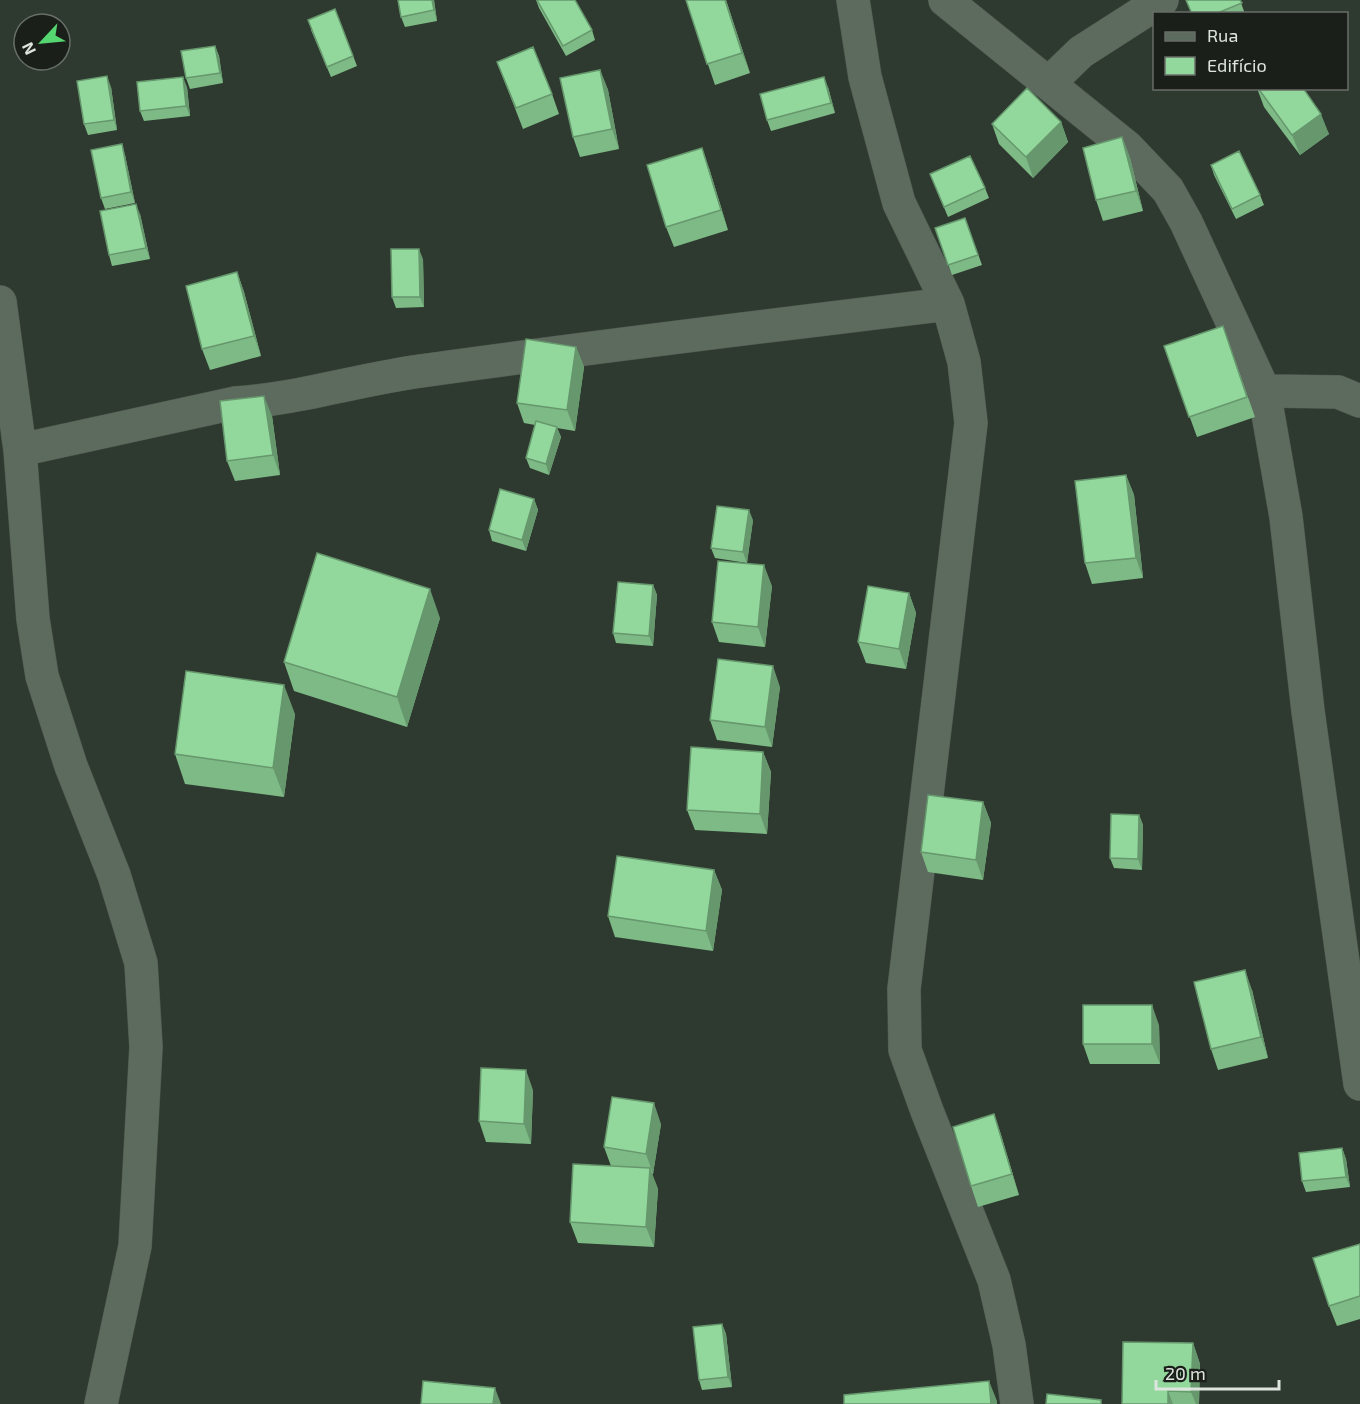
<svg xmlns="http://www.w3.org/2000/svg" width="1360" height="1404" viewBox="0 0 1360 1404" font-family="'Exo 2',sans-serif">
  <rect width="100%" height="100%" fill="#2e3a2f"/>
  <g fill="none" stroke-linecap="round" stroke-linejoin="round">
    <defs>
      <path id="street" d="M 853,0 L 865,77 L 899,203 L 948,304 L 964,362 L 971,423 L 904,989 L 905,1050 L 927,1111 L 994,1280 L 1009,1345 L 1017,1404
        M 945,0 L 1127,147 L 1168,190 L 1186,222 L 1264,391 L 1286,517 L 1308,711 L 1360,1084
        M 1049,83 L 1081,52 L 1162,0
        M 0,302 L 20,450 L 33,619 L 42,676 L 71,766 L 114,875 L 141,963 L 146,1047 L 135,1246 L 101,1404
        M 1264,391 L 1338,392 L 1360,401
        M 20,450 L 235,403 C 300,399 363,378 428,370 C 601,346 774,325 948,304"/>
    </defs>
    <!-- street casing -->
    <use href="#street" stroke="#4e584f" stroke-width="34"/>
    <!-- street -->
    <use href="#street" stroke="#5d6a5e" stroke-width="33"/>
  </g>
  <!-- wall -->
  <path fill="#7eba86" d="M 434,0 L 437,21 L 405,27 L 401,17 Z
    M 536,0 L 592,30 L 595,40 L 566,56 L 539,8 Z
    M 686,0 L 726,0 L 750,73 L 715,85 Z
    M 1240,0 L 1245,14 L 1191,14 Z
    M 335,9 L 357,66 L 331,77 L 311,30 Z
    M 215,46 L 219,56 L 223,83 L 190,89 L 186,78 Z
    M 497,62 L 552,94 L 559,114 L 523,129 Z
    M 600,70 L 608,90 L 619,149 L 580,157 L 573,137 Z
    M 111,87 L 117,130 L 88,135 L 84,124 Z
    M 187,87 L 190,116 L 144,121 L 140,111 Z
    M 828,87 L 835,113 L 771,131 L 767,120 Z
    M 1257,88 L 1303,88 L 1329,134 L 1300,155 L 1264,107 Z
    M 1061,122 L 1068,142 L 1033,178 L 999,144 L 992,124 Z
    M 1122,137 L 1130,158 L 1143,211 L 1103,221 L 1096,200 Z
    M 125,155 L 135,203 L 105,209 L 101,198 Z
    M 1211,165 L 1260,195 L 1264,205 L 1236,219 L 1214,175 Z
    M 709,168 L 728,230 L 674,247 L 666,227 Z
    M 930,174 L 985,188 L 989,198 L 948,217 Z
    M 140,214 L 150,259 L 112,266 L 109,255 Z
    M 965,218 L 982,265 L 952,275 L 935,228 Z
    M 423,259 L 424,307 L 396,308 L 392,297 Z
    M 237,272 L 244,292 L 261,356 L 210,370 L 202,349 Z
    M 1223,326 L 1255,417 L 1197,437 L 1164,346 Z
    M 576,347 L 584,367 L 575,431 L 557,428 L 561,437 L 549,475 L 530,468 L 526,458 L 535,425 L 524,423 L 517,403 Z
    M 272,416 L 280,475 L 235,481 L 227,461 Z
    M 1126,475 L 1134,495 L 1143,578 L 1092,584 L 1085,563 Z
    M 534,499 L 538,510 L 526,551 L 492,541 L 489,530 Z
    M 753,520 L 747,563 L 715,558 L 711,548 Z
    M 653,585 L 657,595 L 653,646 L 616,643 L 613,633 Z
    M 772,586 L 765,647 L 719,642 L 712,622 Z
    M 909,593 L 916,613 L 906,669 L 866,663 L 858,642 Z
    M 440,618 L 407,727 L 294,691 L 284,662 Z
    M 780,687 L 772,747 L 717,740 L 710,720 Z
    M 295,714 L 284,797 L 185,784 L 175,754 Z
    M 763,752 L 771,772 L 767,834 L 695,830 L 687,810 Z
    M 983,802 L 991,823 L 983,880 L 928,872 L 921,852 Z
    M 1139,815 L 1143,825 L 1142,870 L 1114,868 L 1110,858 Z
    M 714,870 L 722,890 L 713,951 L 615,937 L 608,916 Z
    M 1252,990 L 1268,1058 L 1218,1070 L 1211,1049 Z
    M 1159,1025 L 1160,1064 L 1090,1064 L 1083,1044 Z
    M 533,1090 L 531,1144 L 486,1142 L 479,1121 Z
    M 994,1114 L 1001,1135 L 1019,1195 L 978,1207 L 971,1186 Z
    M 661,1124 L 653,1174 L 652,1174 L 658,1189 L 654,1247 L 578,1243 L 570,1222 L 611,1166 L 604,1147 Z
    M 1342,1148 L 1346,1159 L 1350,1187 L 1306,1192 L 1302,1181 Z
    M 1360,1244 L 1360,1319 L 1337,1326 L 1329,1306 Z
    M 722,1324 L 726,1334 L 732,1387 L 702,1390 L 699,1380 Z
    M 1193,1343 L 1200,1364 L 1199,1404 L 1122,1404 Z"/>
  <!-- shaded-wall -->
  <path fill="#66976d" d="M 432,0 L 434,0 L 437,21 L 434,10 Z
    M 725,0 L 726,0 L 750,73 L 742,53 Z
    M 215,46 L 219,56 L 223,83 L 220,73 Z
    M 600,70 L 608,90 L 619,149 L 612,129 Z
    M 107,76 L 111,87 L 117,130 L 114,120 Z
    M 183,77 L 187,87 L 190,116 L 186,106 Z
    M 824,77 L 828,87 L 835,113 L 831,103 Z
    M 1321,114 L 1329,134 L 1300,155 L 1292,135 Z
    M 1061,122 L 1068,142 L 1033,178 L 1026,157 Z
    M 1122,137 L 1130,158 L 1143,211 L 1136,191 Z
    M 122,144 L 125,155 L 135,203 L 131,192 Z
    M 702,148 L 709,168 L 728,230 L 721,210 Z
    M 136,204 L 140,214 L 150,259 L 146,248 Z
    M 419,249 L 423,259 L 424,307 L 420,297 Z
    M 237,272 L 244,292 L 261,356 L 254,336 Z
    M 576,347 L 584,367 L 575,431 L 567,410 Z
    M 264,396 L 272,416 L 280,475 L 273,455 Z
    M 557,427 L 561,437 L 549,475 L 546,464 Z
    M 1126,475 L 1134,495 L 1143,578 L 1136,558 Z
    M 534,499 L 538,510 L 526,551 L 522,540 Z
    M 749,510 L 753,520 L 747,563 L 743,552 Z
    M 764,565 L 772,586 L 765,647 L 758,627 Z
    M 653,585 L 657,595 L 653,646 L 649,636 Z
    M 430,589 L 440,618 L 407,727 L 397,697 Z
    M 909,593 L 916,613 L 906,669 L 899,649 Z
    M 773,666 L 780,687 L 772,747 L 765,727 Z
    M 284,685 L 295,714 L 284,797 L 273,768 Z
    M 763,752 L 771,772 L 767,834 L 760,814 Z
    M 983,802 L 991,823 L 983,880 L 976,860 Z
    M 1139,815 L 1143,825 L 1142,870 L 1138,859 Z
    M 714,870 L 722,890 L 713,951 L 706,931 Z
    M 1245,970 L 1252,990 L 1268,1058 L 1261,1037 Z
    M 1152,1005 L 1159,1025 L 1160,1064 L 1152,1044 Z
    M 526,1070 L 533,1090 L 531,1144 L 524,1124 Z
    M 654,1103 L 661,1124 L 653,1174 L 646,1154 Z
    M 994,1114 L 1001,1135 L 1019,1195 L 1012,1174 Z
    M 1342,1148 L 1346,1159 L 1350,1187 L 1346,1177 Z
    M 650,1168 L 658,1189 L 654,1247 L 646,1227 Z
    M 722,1324 L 726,1334 L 732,1387 L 728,1377 Z
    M 1193,1343 L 1200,1364 L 1199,1404 L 1196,1404 L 1191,1392 Z
    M 989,1381 L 997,1401 L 997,1404 L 991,1404 Z
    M 495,1388 L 501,1404 L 493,1404 Z
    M 1168,1391 L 1173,1404 L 1168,1404 Z"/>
  <!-- building -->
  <path fill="#92d89c" stroke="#66976d" stroke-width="1.5" d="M 398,0 L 432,0 L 434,10 L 401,17 Z
    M 537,0 L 575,0 L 592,30 L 563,46 Z
    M 686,0 L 725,0 L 742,53 L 707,64 Z
    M 1186,0 L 1240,0 L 1242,3 L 1215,14 L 1192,14 Z
    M 335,9 L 353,56 L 327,67 L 308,20 Z
    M 215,46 L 220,73 L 186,78 L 181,51 Z
    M 533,47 L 552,94 L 516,108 L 497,62 Z
    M 600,70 L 612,129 L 573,137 L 560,78 Z
    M 107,76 L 114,120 L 84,124 L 77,81 Z
    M 183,77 L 186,106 L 140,111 L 137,82 Z
    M 824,77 L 831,103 L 767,120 L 760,94 Z
    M 1027,88 L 1061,122 L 1026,157 L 992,124 Z
    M 1258,88 L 1303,88 L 1321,114 L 1292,135 Z
    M 1122,137 L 1136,191 L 1096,200 L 1083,148 Z
    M 122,144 L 131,192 L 101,198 L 91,150 Z
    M 702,148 L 721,210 L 666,227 L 647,165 Z
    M 1239,151 L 1260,195 L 1232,209 L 1211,165 Z
    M 970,156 L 985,188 L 944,207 L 930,174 Z
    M 136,204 L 146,248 L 109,255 L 100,211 Z
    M 965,218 L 978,255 L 948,265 L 935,228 Z
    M 391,249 L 419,249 L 420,297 L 392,297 Z
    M 237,272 L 254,336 L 202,349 L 186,286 Z
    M 1223,326 L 1247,397 L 1189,417 L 1164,346 Z
    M 526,339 L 576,347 L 567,410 L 517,403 Z
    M 264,396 L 273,455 L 227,461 L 220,401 Z
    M 536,421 L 557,427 L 546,464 L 526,458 Z
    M 1126,475 L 1136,558 L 1085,563 L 1075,481 Z
    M 500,489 L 534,499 L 522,540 L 489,530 Z
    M 717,506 L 749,510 L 743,552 L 711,548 Z
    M 317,553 L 430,589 L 397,697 L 284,662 Z
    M 718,561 L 764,565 L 758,627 L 712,622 Z
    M 618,582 L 653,585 L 649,636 L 613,633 Z
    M 868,586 L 909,593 L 899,649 L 858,642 Z
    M 718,659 L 773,666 L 765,727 L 710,720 Z
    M 186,671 L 284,685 L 273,768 L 175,754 Z
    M 691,747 L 763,752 L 760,814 L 687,810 Z
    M 928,795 L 983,802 L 976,860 L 921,852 Z
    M 1111,814 L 1139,815 L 1138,859 L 1110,858 Z
    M 617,856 L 714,870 L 706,931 L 608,916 Z
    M 1245,970 L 1261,1037 L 1211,1049 L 1194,982 Z
    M 1083,1005 L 1152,1005 L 1152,1044 L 1083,1044 Z
    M 481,1068 L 526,1070 L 524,1124 L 479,1121 Z
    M 612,1097 L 654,1103 L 646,1154 L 604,1147 Z
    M 994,1114 L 1012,1174 L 971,1186 L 953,1127 Z
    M 1342,1148 L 1346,1177 L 1302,1181 L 1299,1153 Z
    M 573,1164 L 650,1168 L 646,1227 L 570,1222 Z
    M 1360,1244 L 1360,1296 L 1329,1306 L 1313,1258 Z
    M 722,1324 L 728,1377 L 699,1380 L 693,1327 Z
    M 1123,1342 L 1193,1343 L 1191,1392 L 1168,1391 L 1168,1404 L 1122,1404 Z
    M 423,1381 L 495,1388 L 493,1404 L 421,1404 Z
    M 989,1381 L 991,1404 L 844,1404 L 844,1395 Z
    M 1047,1394 L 1101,1400 L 1101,1404 L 1046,1404 Z"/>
  <!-- legend -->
  <rect x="1153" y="12" width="195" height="78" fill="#1a1f1a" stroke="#686e68" stroke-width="1.5"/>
  <rect x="1165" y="32" width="30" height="9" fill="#5d6a5e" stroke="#686e68" stroke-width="1.5"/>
  <text x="1207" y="42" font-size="18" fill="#dde5de">Rua</text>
  <rect x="1165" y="57" width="30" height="18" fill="#92d89c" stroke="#686e68" stroke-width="1.5"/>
  <text x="1207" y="72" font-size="18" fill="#dde5de">Edifício</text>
  <!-- north arrow -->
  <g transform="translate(42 42) rotate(244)"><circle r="28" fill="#1a1f1a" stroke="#686e68" stroke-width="1.5"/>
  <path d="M0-4.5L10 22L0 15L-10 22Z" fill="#55d671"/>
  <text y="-9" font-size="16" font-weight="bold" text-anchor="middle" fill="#dde5de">N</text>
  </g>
  <!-- scale -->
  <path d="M1156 1380v9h123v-9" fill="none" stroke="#dde5de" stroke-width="3"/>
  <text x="1165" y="1380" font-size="18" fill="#dde5de" stroke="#1a1f1a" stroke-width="4.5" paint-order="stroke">20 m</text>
</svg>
